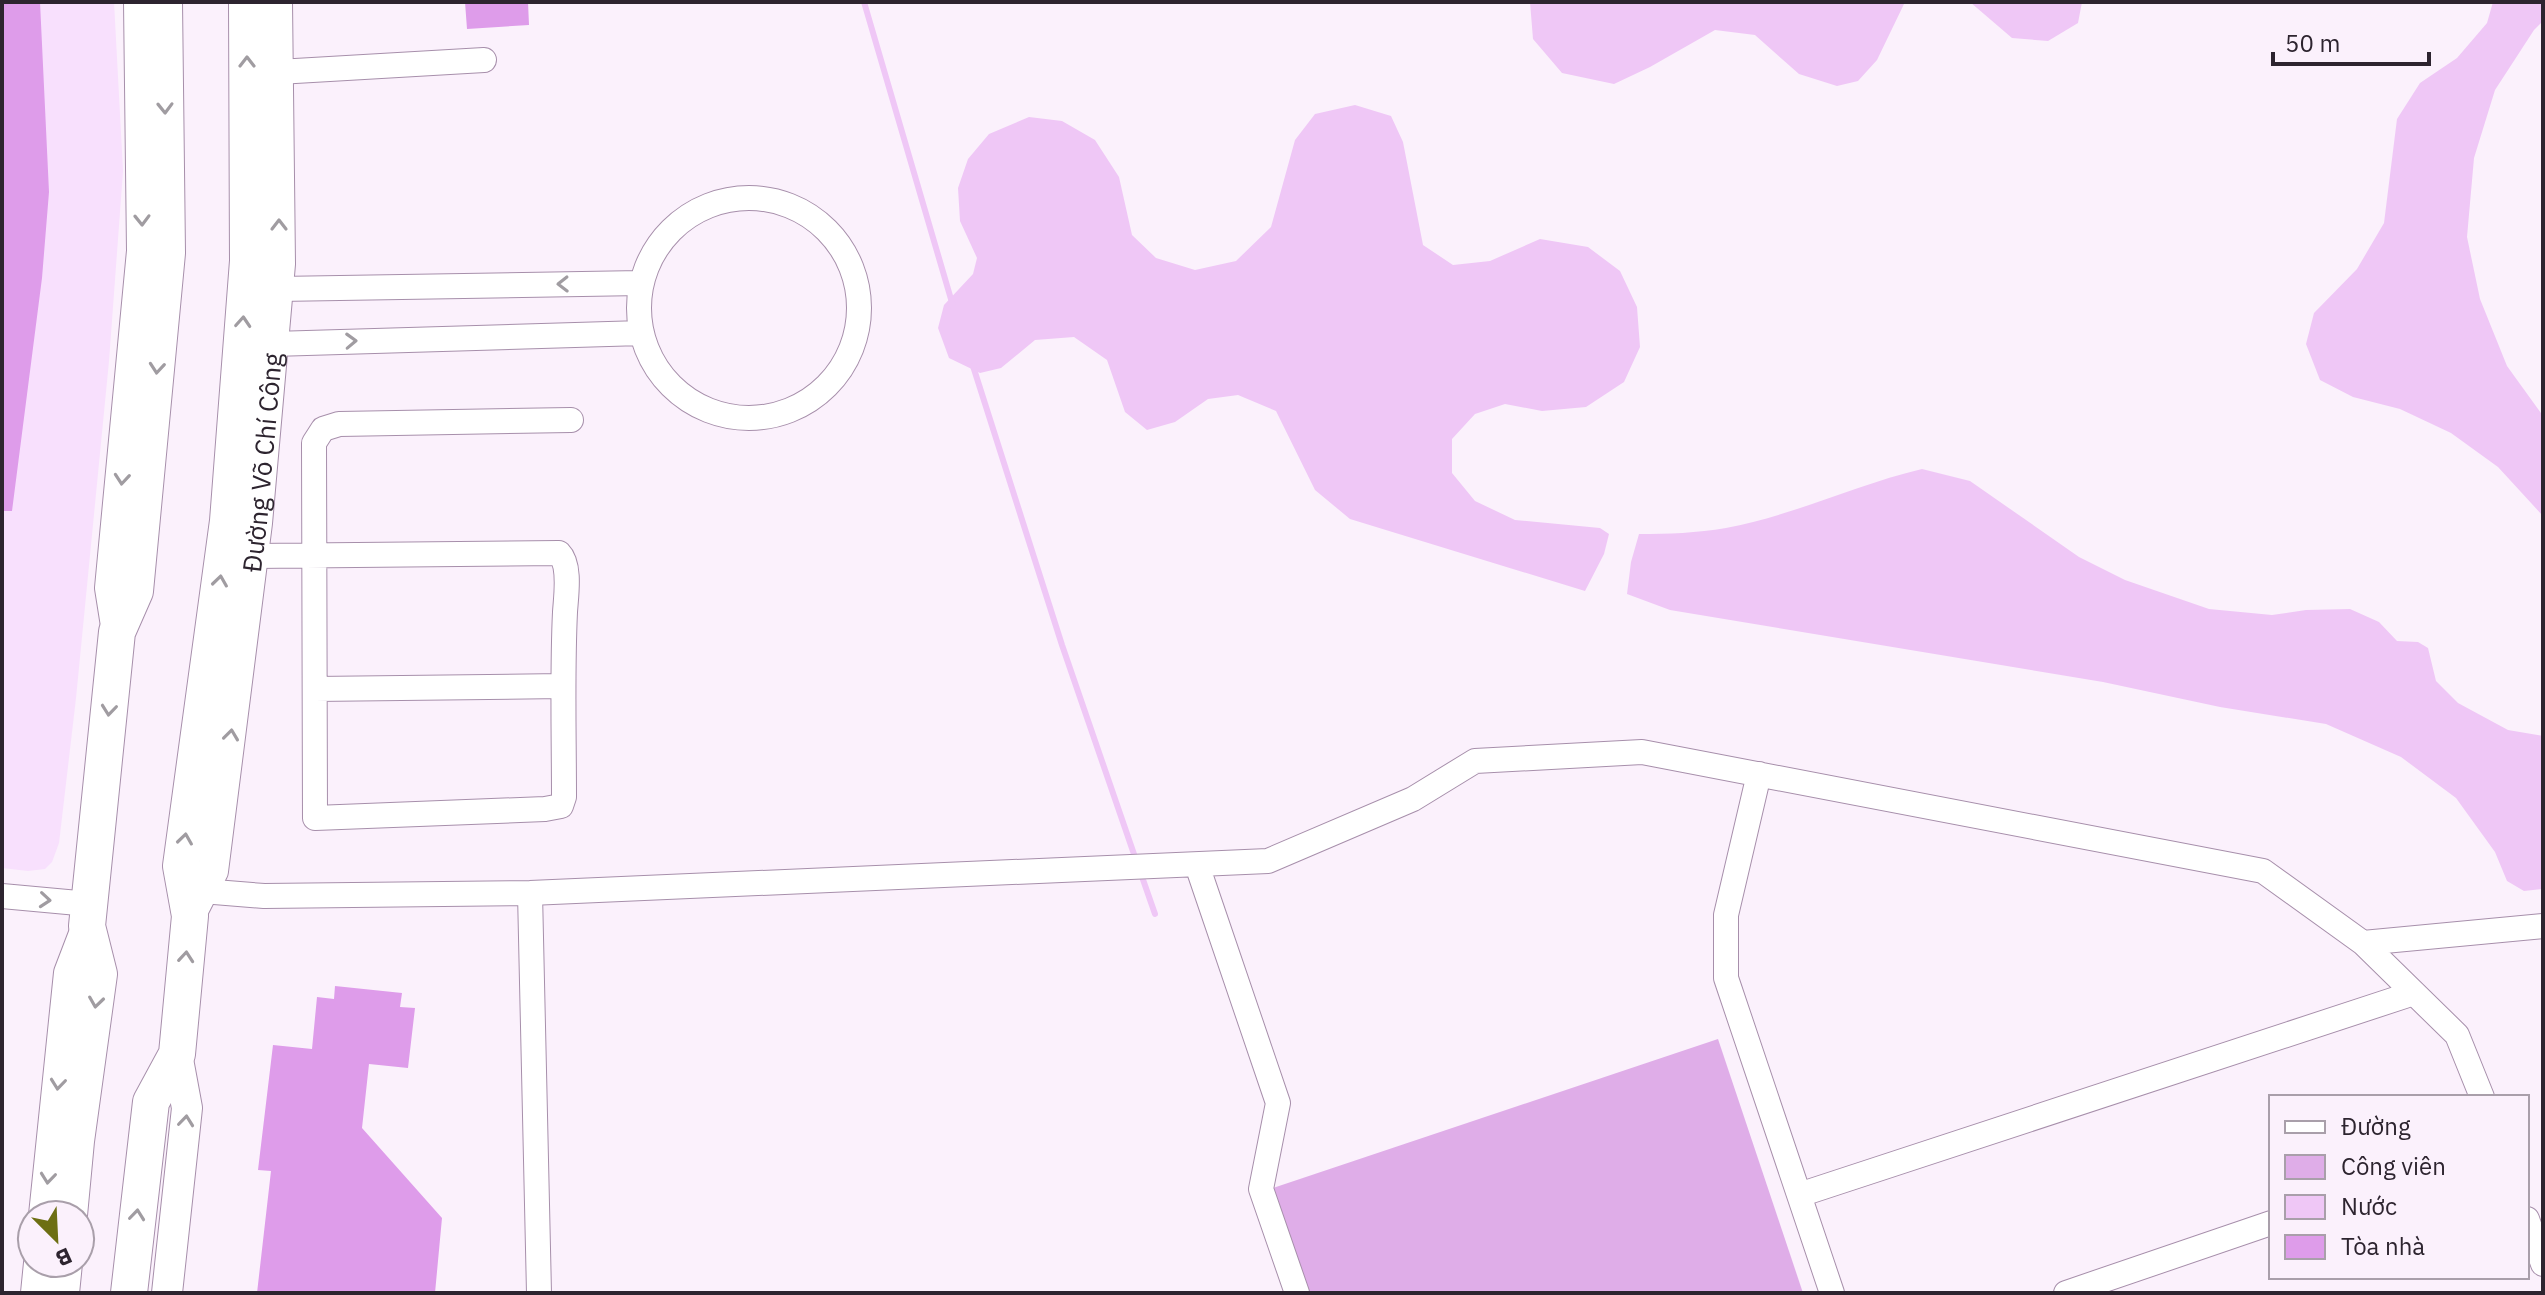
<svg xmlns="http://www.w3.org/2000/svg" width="2545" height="1295" viewBox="0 0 2545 1295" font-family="'IBM Plex Sans',sans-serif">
  <rect width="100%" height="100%" fill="#fbf1fc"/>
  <!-- built -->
  <path fill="#f8e0fd" d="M 2,2 L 114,2 L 123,171 L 109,361 L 76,698 L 59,843 L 52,862 L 45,869 L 28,871 L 2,868 Z"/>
  <!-- green -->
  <path fill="#dfade8" d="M 1718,1039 L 1803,1293 L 1307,1293 L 1273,1188 Z"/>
  <!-- water -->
  <path fill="#efc7f6" d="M 1530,2 L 1908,2 L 1904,4 L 1877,60 L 1858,81 L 1837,86 L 1799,74 L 1755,35 L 1715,30 L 1650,67 L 1614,84 L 1562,73 L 1533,39 Z
    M 1970,2 L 2082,2 L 2078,23 L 2048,41 L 2012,38 Z
    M 2493,2 L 2543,2 L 2543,21 L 2534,30 L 2495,90 L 2474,158 L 2467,237 L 2480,299 L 2507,366 L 2543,416 L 2543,516 L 2498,467 L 2451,433 L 2400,409 L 2353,397 L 2320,380 L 2306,344 L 2314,313 L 2357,269 L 2384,223 L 2397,119 L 2420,83 L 2457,58 L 2487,23 Z
    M 1355,105 L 1391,116 L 1403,142 L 1423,245 L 1453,265 L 1490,261 L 1540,239 L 1588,247 L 1620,271 L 1637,307 L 1640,347 L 1624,382 L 1586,407 L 1542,411 L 1505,404 L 1475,414 L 1452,439 L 1452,473 L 1475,501 L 1515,520 L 1600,528 L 1609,534 L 1604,554 L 1585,591 L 1350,519 L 1315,490 L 1276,411 L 1238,395 L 1208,399 L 1175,422 L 1147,430 L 1125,412 L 1107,360 L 1074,337 L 1035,340 L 1001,368 L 980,373 L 949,358 L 938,328 L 944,305 L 973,274 L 977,258 L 960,221 L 958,188 L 968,159 L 989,134 L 1029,117 L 1062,121 L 1095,140 L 1119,177 L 1132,235 L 1156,258 L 1195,270 L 1236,261 L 1271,227 L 1295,140 L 1315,114 Z
    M 1922,469 L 1970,481 L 2079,557 L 2125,580 L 2209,609 L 2272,615 L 2306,610 L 2350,609 L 2379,622 L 2397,641 L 2418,642 L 2428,648 L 2436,681 L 2458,703 L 2508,730 L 2543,736 L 2543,889 L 2524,891 L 2507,881 L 2495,852 L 2456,798 L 2401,757 L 2326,724 L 2220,707 L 2103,682 L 1670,610 L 1627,594 L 1631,562 L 1639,534 C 1668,534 1697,533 1726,528 C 1792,516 1855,485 1922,469 Z"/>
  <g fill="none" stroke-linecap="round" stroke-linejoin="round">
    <!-- stream -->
    <path stroke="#efc7f6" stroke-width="6" d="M 864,2 L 953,306
      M 973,366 L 1062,645 L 1136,860
      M 1140,871 L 1155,914"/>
  </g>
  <!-- building -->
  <path fill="#de9cea" d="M 2,2 L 40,2 L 49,192 L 42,278 L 12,511 L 2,511 Z
    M 465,2 L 528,2 L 529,25 L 467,29 Z
    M 335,986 L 402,993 L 400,1007 L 415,1008 L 408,1068 L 369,1064 L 362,1128 L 442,1218 L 435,1293 L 257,1293 L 271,1171 L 258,1170 L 273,1045 L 312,1049 L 317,997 L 334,999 Z"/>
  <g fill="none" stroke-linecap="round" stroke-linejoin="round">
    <defs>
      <path id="minor" d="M 278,72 L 484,60
        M639 308a110 110 0 1 1 220 0a110 110 0 1 1-220 0Z
        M 278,289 L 641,283
        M 273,344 L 642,333
        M 253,556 L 559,553 C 571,565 566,596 565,612 C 562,674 564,735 564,797 L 561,806 L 545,809 L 315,818 C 315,693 315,568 314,443 L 323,429 L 339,424 L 571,420
        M 315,689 L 562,686
        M 1759,774 L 1726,915 L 1726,978 L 1832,1293
        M 1197,865 L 1278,1103 L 1261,1189 L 1297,1293
        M 202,891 L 264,896 L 530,893 L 1268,861 L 1413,799 L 1475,761 L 1642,752 L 2263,871 L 2363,943 L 2457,1035 L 2482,1097
        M 530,893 L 539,1293
        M 2,896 L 89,904
        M 2363,943 L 2543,926
        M 1799,1195 L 2414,993
        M 2527,1219 L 2543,1264
        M 2066,1293 L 2271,1223"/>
      <g id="major">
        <path d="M 117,632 L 110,588 L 142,251 L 139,2"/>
        <path id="s1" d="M 190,916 L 213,871 L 257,523 L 280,264 L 277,2"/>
        <path d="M 44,1215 L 69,973 L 87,926"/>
        <path d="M 36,1293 L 39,1263"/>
        <path d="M 167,1293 L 187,1108 L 177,1054"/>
      </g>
      <path id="highway" d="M 69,1215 L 76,1141 L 99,974 L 87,926 L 117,632 L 135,591 L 167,253 L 164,2
        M 61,1293 L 64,1263
        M 129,1293 L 151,1102 L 177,1054 L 190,916 L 181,866 L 228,521 L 248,261 L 247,2"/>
    </defs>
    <!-- minor casing -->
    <use href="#minor" stroke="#a78fab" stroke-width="26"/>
    <!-- major casing -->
    <use href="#major" stroke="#a78fab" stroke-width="32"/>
    <!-- highway casing -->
    <use href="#highway" stroke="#a78fab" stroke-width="38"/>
    <!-- minor -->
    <use href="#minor" stroke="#fff" stroke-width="24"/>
    <!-- major -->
    <use href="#major" stroke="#fff" stroke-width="30"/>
    <!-- highway -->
    <use href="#highway" stroke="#fff" stroke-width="36"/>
  </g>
  <!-- one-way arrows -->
  <defs><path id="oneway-chevron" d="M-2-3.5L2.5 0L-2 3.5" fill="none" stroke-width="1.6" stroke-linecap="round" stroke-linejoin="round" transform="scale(2)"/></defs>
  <g stroke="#a09ca1">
    <use href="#oneway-chevron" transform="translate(247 62) rotate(-90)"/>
    <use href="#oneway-chevron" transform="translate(165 108) rotate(89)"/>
    <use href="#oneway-chevron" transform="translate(142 220) rotate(89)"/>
    <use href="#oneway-chevron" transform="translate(279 225) rotate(-90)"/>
    <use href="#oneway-chevron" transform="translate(563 284) rotate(179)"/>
    <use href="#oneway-chevron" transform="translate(243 322) rotate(-86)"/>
    <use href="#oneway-chevron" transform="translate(351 341) rotate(-2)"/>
    <use href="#oneway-chevron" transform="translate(157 368) rotate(95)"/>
    <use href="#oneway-chevron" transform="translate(122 479) rotate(95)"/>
    <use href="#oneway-chevron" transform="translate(220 581) rotate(-82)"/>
    <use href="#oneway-chevron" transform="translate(109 710) rotate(96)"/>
    <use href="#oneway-chevron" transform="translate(231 735) rotate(-83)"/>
    <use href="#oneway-chevron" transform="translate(185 839) rotate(-82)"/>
    <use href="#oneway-chevron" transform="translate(45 900) rotate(5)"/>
    <use href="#oneway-chevron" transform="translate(186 957) rotate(-85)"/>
    <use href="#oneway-chevron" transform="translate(96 1002) rotate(98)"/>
    <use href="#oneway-chevron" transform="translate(58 1084) rotate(96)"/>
    <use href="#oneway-chevron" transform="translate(186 1121) rotate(-84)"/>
    <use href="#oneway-chevron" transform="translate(48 1178) rotate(96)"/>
    <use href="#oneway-chevron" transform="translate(137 1215) rotate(-84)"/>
  </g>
  <g text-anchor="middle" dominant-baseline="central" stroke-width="7" stroke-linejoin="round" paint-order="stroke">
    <!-- street labels -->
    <g font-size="26" fill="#2d242f" stroke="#fbf1fc">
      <text stroke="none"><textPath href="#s1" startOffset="462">Đường Võ Chí Công</textPath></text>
    </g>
  </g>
  <!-- border -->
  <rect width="2545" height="1295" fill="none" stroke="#2d242f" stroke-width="8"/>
  <!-- legend -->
  <rect x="2269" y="1095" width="260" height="184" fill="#fbf1fc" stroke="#a99faa" stroke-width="2"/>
  <rect x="2285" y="1121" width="40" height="12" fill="#ffffff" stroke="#a99faa" stroke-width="2"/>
  <text x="2341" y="1135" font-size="24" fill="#2d242f">Đường</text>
  <rect x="2285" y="1155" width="40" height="24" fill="#dfade8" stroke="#a99faa" stroke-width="2"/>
  <text x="2341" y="1175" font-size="24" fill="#2d242f">Công viên</text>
  <rect x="2285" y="1195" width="40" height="24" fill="#efc7f6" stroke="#a99faa" stroke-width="2"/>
  <text x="2341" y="1215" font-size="24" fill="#2d242f">Nước</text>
  <rect x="2285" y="1235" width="40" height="24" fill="#de9cea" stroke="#a99faa" stroke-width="2"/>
  <text x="2341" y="1255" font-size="24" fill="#2d242f">Tòa nhà</text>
  <!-- north arrow -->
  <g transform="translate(56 1239) rotate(156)"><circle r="38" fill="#fbf1fc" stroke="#a99faa" stroke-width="2"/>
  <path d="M0-6L14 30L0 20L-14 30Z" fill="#6d6f13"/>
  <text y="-12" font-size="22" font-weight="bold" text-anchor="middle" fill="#2d242f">B</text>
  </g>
  <!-- scale -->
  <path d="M2273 52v12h156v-12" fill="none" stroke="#2d242f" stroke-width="4"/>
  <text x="2285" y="52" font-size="24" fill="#2d242f" stroke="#fbf1fc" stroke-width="6" paint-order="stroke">50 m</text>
</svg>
